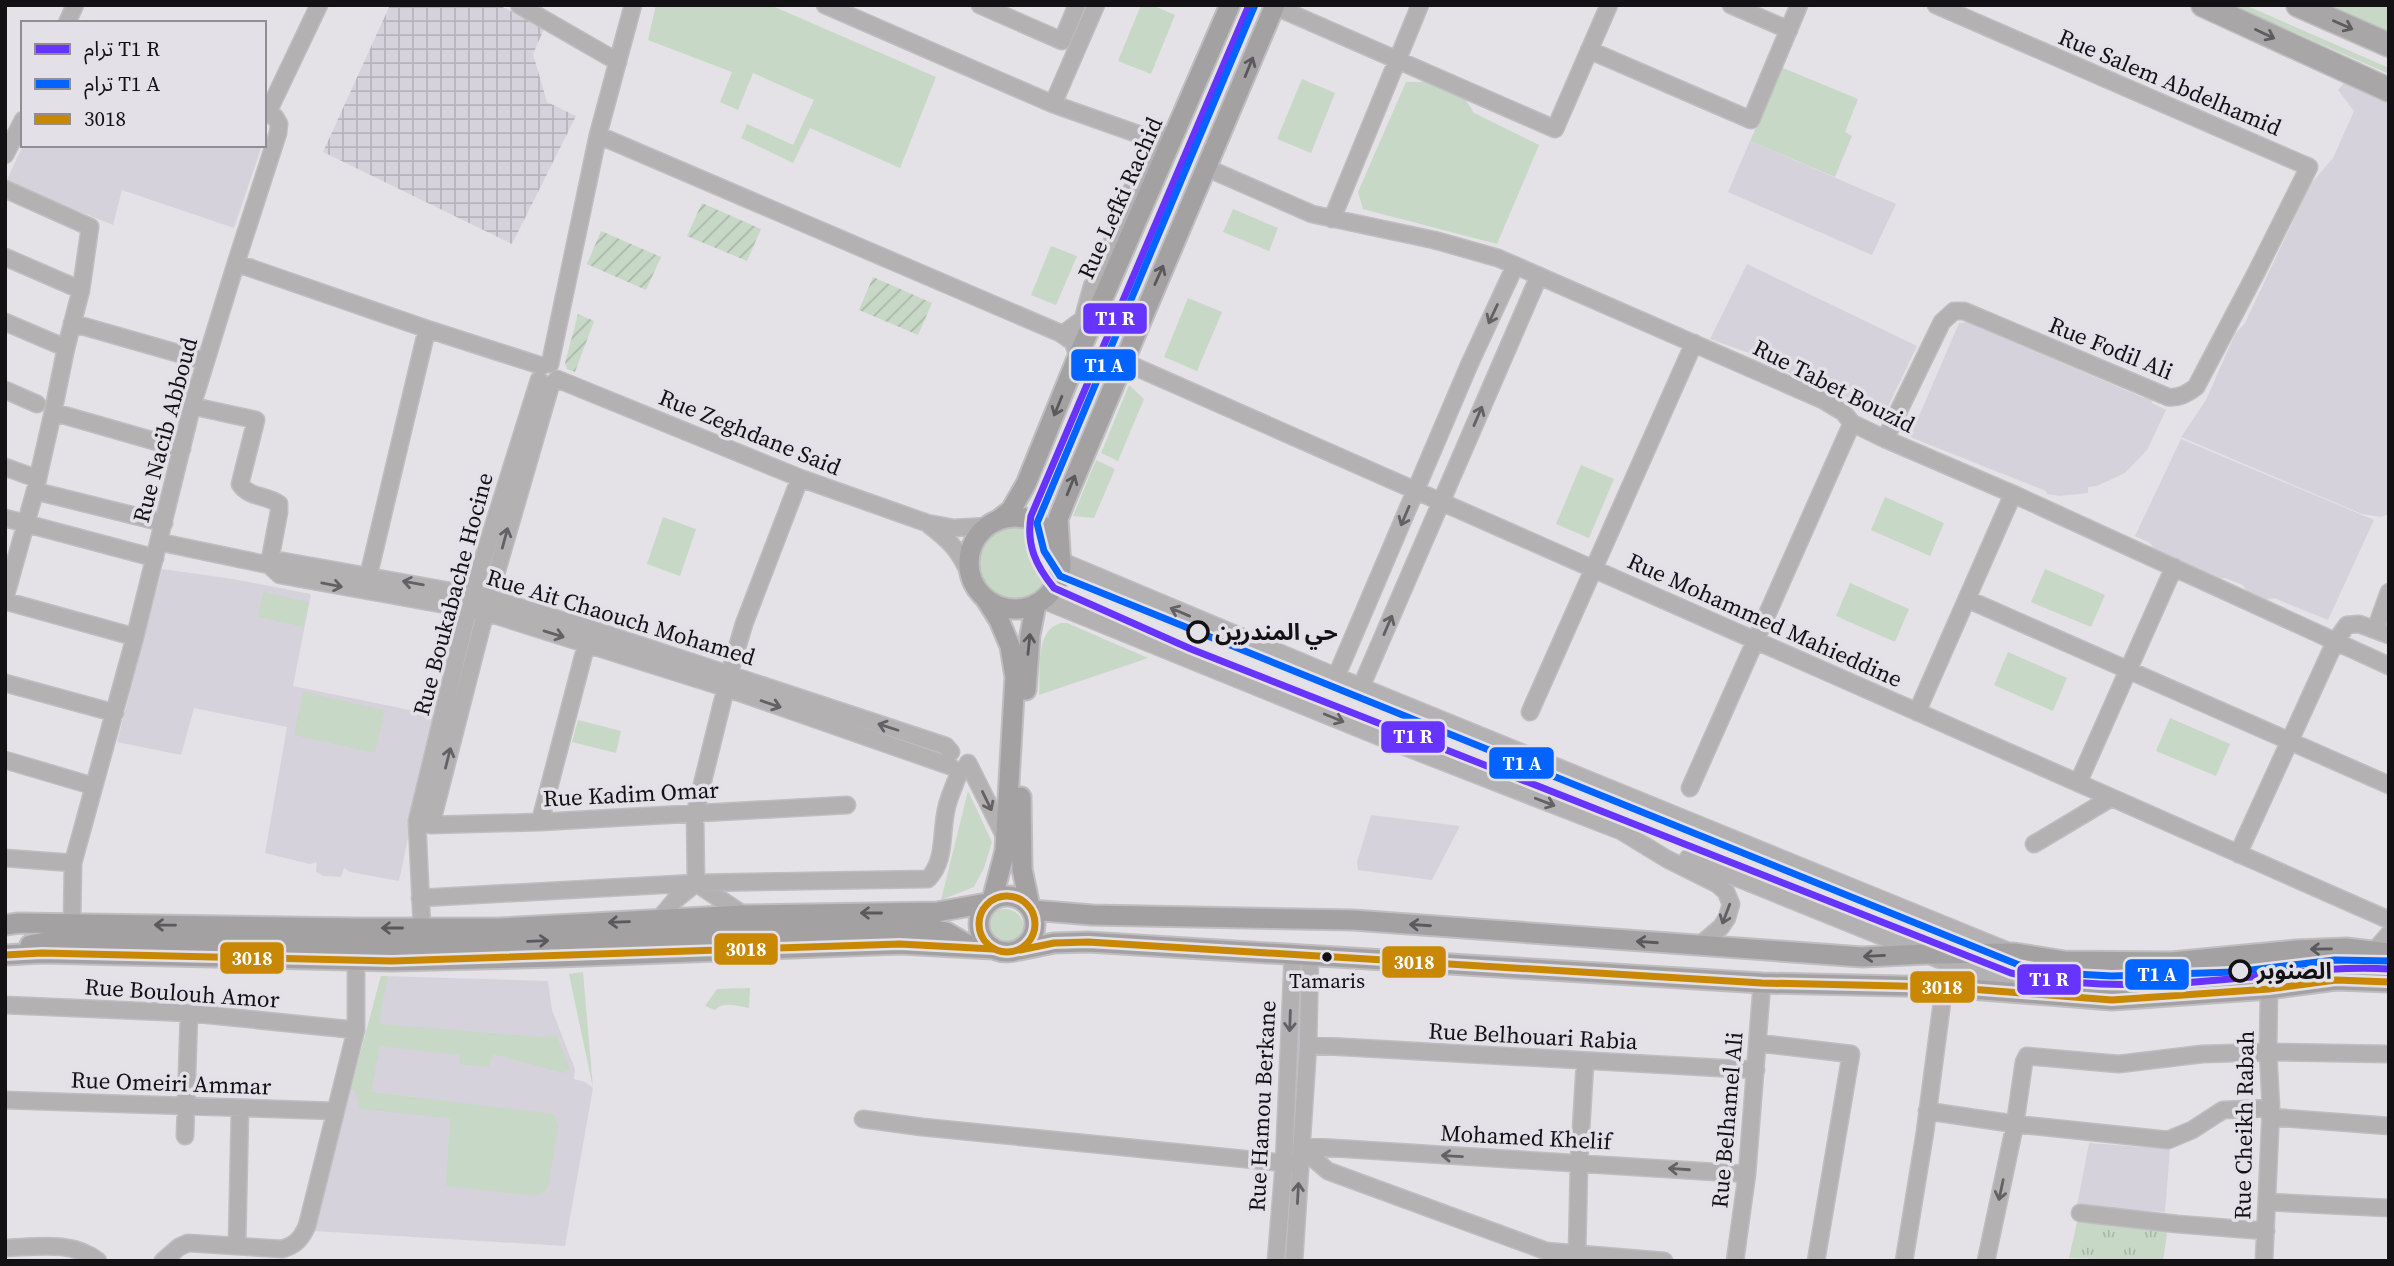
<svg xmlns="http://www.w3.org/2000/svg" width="2394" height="1266" viewBox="0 0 2394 1266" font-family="'Source Serif 4','Noto Sans Arabic',serif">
  <defs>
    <pattern id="industrial-grid" width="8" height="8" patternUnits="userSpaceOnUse" patternTransform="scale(1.75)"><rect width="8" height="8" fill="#d6d2db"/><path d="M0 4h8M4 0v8" fill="none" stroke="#b7b3bb"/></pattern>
    <pattern id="park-tufts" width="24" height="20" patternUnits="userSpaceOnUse" patternTransform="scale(1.75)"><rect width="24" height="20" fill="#c7d8c6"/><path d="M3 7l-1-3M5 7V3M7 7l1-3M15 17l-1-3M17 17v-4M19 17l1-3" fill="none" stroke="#aab8a9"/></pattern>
    <pattern id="garden-furrows" width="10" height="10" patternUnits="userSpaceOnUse" patternTransform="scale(1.75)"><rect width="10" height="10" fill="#c7d8c6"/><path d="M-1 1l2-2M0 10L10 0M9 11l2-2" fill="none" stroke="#aab8a9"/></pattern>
  </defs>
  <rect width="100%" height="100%" fill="#e4e2e6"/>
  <!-- built -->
  <path fill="#d6d2db" d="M 2349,77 L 2389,95 L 2389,514 L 2381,517 L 2362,514 L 2181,437 L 2206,400 L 2235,334 L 2245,323 L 2310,185 L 2333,158 L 2354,111 L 2338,90 Z
    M 1750,141 L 1896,204 L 1872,255 L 1728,192 Z
    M 23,145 L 262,145 L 234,228 L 122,190 L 113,225 L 6,182 Z
    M 1747,264 L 1917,346 L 1882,419 L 1749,353 L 1710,339 Z
    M 1966,322 L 2144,398 L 2146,395 L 2153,398 L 2152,403 L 2166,410 L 2147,450 L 2125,473 L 2097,486 L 2088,487 L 2088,493 L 2060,496 L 2047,494 L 2046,491 L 1910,437 L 1959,323 Z
    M 2181,439 L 2374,520 L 2328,620 L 2274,598 L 2265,600 L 2247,592 L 2243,585 L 2225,578 L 2215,579 L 2157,554 L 2150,543 L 2135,536 Z
    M 162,569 L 233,579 L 311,594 L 293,686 L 434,715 L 399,881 L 350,872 L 344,868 L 341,877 L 323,876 L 316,872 L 317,862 L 310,864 L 265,853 L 287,727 L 194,708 L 181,755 L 117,742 Z
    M 1371,815 L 1460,826 L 1432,880 L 1358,870 L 1357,862 Z
    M 381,976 L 548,981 L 552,1010 L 575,1069 L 574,1079 L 585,1082 L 593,1088 L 565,1246 L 313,1231 Z
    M 2089,1143 L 2170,1149 L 2165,1212 L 2077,1206 Z"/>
  <!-- industrial -->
  <path fill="url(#industrial-grid)" d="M 390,5 L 498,5 L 545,27 L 533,54 L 547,102 L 576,116 L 512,244 L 323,152 Z"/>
  <!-- grass -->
  <path fill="#c7d8c6" d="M 656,5 L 770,5 L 936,77 L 900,168 L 810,128 L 793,163 L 741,138 L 747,124 L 793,145 L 814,100 L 753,73 L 738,110 L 720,102 L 732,72 L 648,40 Z
    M 1141,5 L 1152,5 L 1175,15 L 1151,74 L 1118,61 Z
    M 2232,5 L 2245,5 L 2389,68 L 2389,74 Z
    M 2321,5 L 2389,5 L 2389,35 Z
    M 1783,68 L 1858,99 L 1845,132 L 1852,136 L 1835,177 L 1750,141 Z
    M 1302,79 L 1335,93 L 1311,153 L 1277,139 Z
    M 1406,82 L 1429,82 L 1464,97 L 1474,113 L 1539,145 L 1497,244 L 1363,209 L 1358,192 Z
    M 1233,209 L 1278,228 L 1269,251 L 1223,232 Z
    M 1051,246 L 1077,256 L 1056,305 L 1031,295 Z
    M 1188,298 L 1222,312 L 1197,371 L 1164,357 Z
    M 1129,385 L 1144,399 L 1118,461 L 1101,453 Z
    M 1096,460 L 1115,469 L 1094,518 L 1073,516 Z
    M 1581,465 L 1614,479 L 1589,538 L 1556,524 Z
    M 1885,497 L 1944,523 L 1930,556 L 1871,530 Z
    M 663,517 L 696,529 L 680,576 L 647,564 Z
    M 1014,524 L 1027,525 C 1025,548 1030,570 1048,586 C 1003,644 932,541 1014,524 Z
    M 2045,569 L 2105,595 L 2091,627 L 2031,602 Z
    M 1850,583 L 1909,609 L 1895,642 L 1836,616 Z
    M 263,592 L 309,602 L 304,627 L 258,617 Z
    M 1061,623 L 1067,623 L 1148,658 L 1039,695 C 1041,672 1034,630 1061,623 Z
    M 2008,652 L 2067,678 L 2053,711 L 1994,685 Z
    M 303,692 L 385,710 L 375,753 L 294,735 Z
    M 2170,718 L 2230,744 L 2216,776 L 2156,751 Z
    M 578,720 L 621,731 L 616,753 L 572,742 Z
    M 968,791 L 992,842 L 984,868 L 974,887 L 941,900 Z
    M986 928a19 19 0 1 1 38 0a19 19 0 1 1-38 0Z
    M 583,972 L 593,1088 L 569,974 Z
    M 381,976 L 388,976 L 379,1024 L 542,1037 L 556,1035 L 570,1069 L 563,1073 L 493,1054 L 489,1067 L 459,1064 L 460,1055 L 380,1046 L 371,1092 L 554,1114 L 558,1127 L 549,1183 C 547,1191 543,1193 535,1196 L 446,1186 L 450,1118 L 360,1109 L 355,1091 L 351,1089 Z
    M 750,988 L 749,1008 C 738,1006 724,1001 715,1010 L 705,1006 L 717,989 Z"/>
  <!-- park -->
  <path fill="url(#park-tufts)" d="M 2077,1222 L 2168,1227 L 2163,1261 L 2069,1258 Z"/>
  <!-- garden -->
  <path fill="url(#garden-furrows)" d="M 702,203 L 761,229 L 747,261 L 687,236 Z
    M 601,231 L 661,257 L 646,290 L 587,264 Z
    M 873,277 L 932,303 L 918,335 L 859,310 Z
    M 578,314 L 594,321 L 575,372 L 567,369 L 565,363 Z"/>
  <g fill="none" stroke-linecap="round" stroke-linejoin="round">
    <defs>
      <path id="minor" d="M 519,5 L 618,62
        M 825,5 L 1053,104 L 1149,138 L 1164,137 L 1177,130
        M 980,5 L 1062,41 L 1077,5
        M 1731,5 L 1789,30
        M 1274,6 L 1555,129 L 1609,5
        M 67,23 L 75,5
        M 1589,50 L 1751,120 L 1799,5
        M 1053,104 L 1096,5
        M 267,114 L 319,5
        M 598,135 L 1060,333 L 1073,342 L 1078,356
        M 5,155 L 23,120
        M 1207,168 L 1312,214 L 1434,240 L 1498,258 L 1823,400 L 1843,412 L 1852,423 L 1885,439 L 2013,494 L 2389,666
        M 5,189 L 90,227 L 81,290 L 66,348 L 53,412 L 35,491 L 5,598
        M 1332,219 L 1420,5
        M 5,257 L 81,290
        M 236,263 L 278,133 L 279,124 L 275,117 L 264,113
        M 5,322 L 66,348
        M 72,323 L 205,361
        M 1063,334 L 1083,319 L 1092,286 L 1099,278 L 1129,194 L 1164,137
        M 1122,361 L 2389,920
        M 550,364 L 598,135 L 633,5
        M 557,379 L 800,478 L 927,523 L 954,528 L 988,526
        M 5,390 L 37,404
        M 192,406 L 256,420 L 240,484 C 249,498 267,495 279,504 L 279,512 L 269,565
        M 53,412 L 182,449
        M 1885,439 L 1942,322 L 1954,311 L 1964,311 L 2168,397 C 2180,398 2186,394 2196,387 L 2256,273 L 2309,167 L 1936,5
        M 5,467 L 38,479
        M 35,491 L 164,523
        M 5,518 L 155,558
        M 929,525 C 951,541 960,552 971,577
        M 159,542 L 269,565 L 280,575 L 485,612 L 726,688 L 950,766
        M 1061,561 L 1361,687 L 2008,951
        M 269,565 L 283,561 L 489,598 L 591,629 L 946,746 L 951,752
        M 366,586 L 427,329
        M 1967,599 L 2389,785
        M 1043,600 L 1390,741 L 1621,831 L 1667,859 L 1717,884 L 1726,892 L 1731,904 L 1727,918 L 1721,927 L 1700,945
        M 5,601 L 135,637
        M 2376,628 L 2389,592
        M 1336,677 L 1470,363 L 1515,266
        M 5,683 L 115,713
        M 1361,687 L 1539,276
        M 1530,712 L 1694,343
        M 1917,712 L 2013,494
        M 5,760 L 93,786
        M 968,763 L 1006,839
        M 2078,783 L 2174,567
        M 1690,788 L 1852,423
        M 540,822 L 589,634
        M 423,823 L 431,825 L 540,822 L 847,805
        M 431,825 L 489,598 L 551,384
        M 2034,844 L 2111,798
        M 2238,854 L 2335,642 L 2347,625 L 2359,624 L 2389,635
        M 5,858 L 73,863
        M 1688,858 L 2012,989
        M 696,883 L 695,813 L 729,675 L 744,624 L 800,478
        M 696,883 L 744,915
        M 420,898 L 696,883 L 928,879 C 947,859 940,832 947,806 C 950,794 956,782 960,770
        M 659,919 L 675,900 L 696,883
        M 72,923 L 73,863 L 135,637 L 192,406 L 236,263 L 427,329 L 542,366
        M 422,928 L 417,821 L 472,594 L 539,380
        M 2375,950 L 2389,934
        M 5,1005 L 189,1013 L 356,1030
        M 1758,1043 L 1851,1054 L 1816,1261
        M 1308,1045 L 1756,1070
        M 5,1100 L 335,1111
        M 1927,1111 L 2015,1124 L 2168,1140 L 2192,1130 L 2223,1110 L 2271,1108
        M 2270,1117 L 2389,1126
        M 863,1119 L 922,1127 L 1284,1163 L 1300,1162
        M 185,1136 L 189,1013
        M 1301,1146 L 1747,1174
        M 1301,1148 L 1328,1171 L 1546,1251 L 1664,1261
        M 2268,1202 L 2389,1208
        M 2080,1213 L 2177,1224 L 2266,1231
        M 237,1246 L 240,1108
        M 5,1248 C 36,1247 72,1240 98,1261
        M 1577,1255 L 1579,1162 L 1585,1063
        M 163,1261 L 179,1247 L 188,1243 L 282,1249 C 296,1245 301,1239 307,1226 L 356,1030 L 356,960
        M 1276,1261 L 1284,1163 L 1293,953
        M 1294,1261 L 1308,1045 L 1310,954
        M 1735,1261 L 1747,1174 L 1762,983
        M 1904,1261 L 1925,1132 L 1944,987
        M 1986,1261 L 2015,1124 L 2024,1062 L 2027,1056 L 2119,1064 L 2202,1054 L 2268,1052 L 2389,1054
        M 2264,1261 L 2271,1108 L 2268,1052 L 2269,989"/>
      <path id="major" d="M969 563a46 46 0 1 1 92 0a46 46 0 1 1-92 0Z
        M 997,521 L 1011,510 L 1026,484 L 1078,356 L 1230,5
        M 1060,551 L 1058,519 L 1068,494 L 1275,5
        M 985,598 L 999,620 L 1010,646 L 1015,677 L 1005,851 L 992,900
        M 1026,690 L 1030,635 L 1036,604
        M 1021,797 L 1022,869 L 1030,907
        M979 924a28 28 0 1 1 56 0a28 28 0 1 1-56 0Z
        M 1032,910 L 1092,915 L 1353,920 L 1862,957 L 1926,954 L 2014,953 L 2064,961 L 2172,962 L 2296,950 L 2346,948 L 2389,953
        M 5,925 L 19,923 L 354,928 L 500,928 L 744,915 L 937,912 L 987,903
        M 30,945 L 61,939 L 403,946 L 838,928 L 920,927 L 946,932 L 968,945
        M 1020,950 L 1054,943 L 1088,942 L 1762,983 L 1944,987 L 2112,1000 L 2269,989 L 2336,980 L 2389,982
        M 5,955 L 42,953 L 392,961 L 557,957 L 900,944 L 993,949"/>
      <path id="highway" d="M 2203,5 L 2389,90
        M 2298,5 L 2389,45"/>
    </defs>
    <!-- minor casing -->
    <use href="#minor" stroke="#bebdbf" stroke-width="19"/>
    <!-- major casing -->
    <use href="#major" stroke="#bebdbf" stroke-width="23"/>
    <!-- highway casing -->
    <use href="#highway" stroke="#bebdbf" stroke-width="26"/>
    <!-- minor -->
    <use href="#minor" stroke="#b3b1b2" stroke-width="16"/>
    <!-- major -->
    <use href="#major" stroke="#a3a1a2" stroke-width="19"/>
    <!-- highway -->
    <use href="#highway" stroke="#a8a6a7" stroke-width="23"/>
    <defs>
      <path id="bus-1" d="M979 924a28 28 0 1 1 56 0a28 28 0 1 1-56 0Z
        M 1020,950 L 1054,943 L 1088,942 L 1762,983 L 1944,987 L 2112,1000 L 2269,989 L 2336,980 L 2389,982
        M 5,955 L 42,953 L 392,961 L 900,944 L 993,949"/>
    </defs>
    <!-- bus-1 casing -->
    <use href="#bus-1" stroke="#e4e0e8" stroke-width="12"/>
    <!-- bus-1 -->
    <use href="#bus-1" stroke="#c98804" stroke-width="7"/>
    <defs>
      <path id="tram-1" d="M 1249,5 L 1031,516 C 1026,545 1036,566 1054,588 L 1191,649 L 2011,973 C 2087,989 2163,986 2240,978 C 2290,973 2338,966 2389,969"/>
      <path id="tram-2" d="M 1255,5 L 1037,523 L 1044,551 L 1060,576 L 2019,965 L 2056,973 L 2112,976 L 2235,972 L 2335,960 L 2389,961"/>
    </defs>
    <!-- tram-1 casing -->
    <use href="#tram-1" stroke="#e4e0e8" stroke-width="12"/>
    <!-- tram-2 casing -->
    <use href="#tram-2" stroke="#e4e0e8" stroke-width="12"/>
    <!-- tram-1 -->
    <use href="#tram-1" stroke="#63f" stroke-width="7"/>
    <!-- tram-2 -->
    <use href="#tram-2" stroke="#0363ff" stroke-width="7"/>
  </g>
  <!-- one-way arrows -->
  <defs><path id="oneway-shaft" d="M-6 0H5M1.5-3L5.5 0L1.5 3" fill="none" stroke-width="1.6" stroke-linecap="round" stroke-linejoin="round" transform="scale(1.75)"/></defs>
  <g stroke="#5e5c5e">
    <use href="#oneway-shaft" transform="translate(2343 25) rotate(24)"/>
    <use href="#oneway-shaft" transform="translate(2265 34) rotate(25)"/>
  </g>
  <g stroke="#5b595b">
    <use href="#oneway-shaft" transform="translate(1249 67) rotate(-68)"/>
    <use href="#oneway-shaft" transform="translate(1159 275) rotate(-66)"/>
    <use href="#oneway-shaft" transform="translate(1058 406) rotate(112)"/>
    <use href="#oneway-shaft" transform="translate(1071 485) rotate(-68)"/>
    <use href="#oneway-shaft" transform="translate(1029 644) rotate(-84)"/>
    <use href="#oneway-shaft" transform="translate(871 913) rotate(-180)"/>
    <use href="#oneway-shaft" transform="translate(619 922) rotate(178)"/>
    <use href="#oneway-shaft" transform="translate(165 925) rotate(-179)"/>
    <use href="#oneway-shaft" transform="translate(1420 925) rotate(-176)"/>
    <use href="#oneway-shaft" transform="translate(392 928) rotate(-180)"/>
    <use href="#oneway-shaft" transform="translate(538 941) rotate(-2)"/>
    <use href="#oneway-shaft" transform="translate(1647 942) rotate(-176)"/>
    <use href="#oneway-shaft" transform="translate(2321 949) rotate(179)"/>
    <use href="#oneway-shaft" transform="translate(1874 956) rotate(177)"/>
  </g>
  <g stroke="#636163">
    <use href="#oneway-shaft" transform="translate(1493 314) rotate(115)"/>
    <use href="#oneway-shaft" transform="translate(1478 416) rotate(-67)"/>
    <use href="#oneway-shaft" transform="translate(1405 516) rotate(113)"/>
    <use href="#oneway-shaft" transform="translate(505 538) rotate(-75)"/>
    <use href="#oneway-shaft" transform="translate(413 583) rotate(-170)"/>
    <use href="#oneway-shaft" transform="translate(332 585) rotate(11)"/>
    <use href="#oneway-shaft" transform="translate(1180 612) rotate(-157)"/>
    <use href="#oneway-shaft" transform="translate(1388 625) rotate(-67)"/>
    <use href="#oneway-shaft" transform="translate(554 634) rotate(17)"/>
    <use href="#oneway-shaft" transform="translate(771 704) rotate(19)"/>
    <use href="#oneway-shaft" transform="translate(1334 718) rotate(22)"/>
    <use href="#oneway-shaft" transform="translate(888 727) rotate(-162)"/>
    <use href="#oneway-shaft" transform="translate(448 758) rotate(-76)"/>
    <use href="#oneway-shaft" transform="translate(987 801) rotate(64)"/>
    <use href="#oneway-shaft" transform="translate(1545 802) rotate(21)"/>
    <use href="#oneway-shaft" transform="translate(1726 914) rotate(111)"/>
    <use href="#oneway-shaft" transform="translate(1290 1021) rotate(92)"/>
    <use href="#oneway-shaft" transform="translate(1452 1156) rotate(-177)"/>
    <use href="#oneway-shaft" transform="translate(1679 1169) rotate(-176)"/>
    <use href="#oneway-shaft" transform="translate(2001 1190) rotate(102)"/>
    <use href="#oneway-shaft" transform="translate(1298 1193) rotate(-87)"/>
  </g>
  <!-- markers -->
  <g fill="#e4e0e8" stroke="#131114" stroke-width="3.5">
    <circle cx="1198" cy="632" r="10"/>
    <circle cx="2240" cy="971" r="10"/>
  </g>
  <circle fill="#131114" stroke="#e4e0e8" stroke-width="2.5" cx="1327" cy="957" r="6"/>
  <g text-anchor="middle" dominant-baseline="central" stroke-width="7" stroke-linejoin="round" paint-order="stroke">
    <!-- bus labels -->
    <g font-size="21" fill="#131114" stroke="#e4e0e8">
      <text x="1327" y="980">Tamaris</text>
    </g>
    <!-- street labels -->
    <g font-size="23" fill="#131114" stroke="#e4e0e8">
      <text transform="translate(2170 82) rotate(23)">Rue Salem Abdelhamid</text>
      <text transform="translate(1120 198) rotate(-66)">Rue Lefki Rachid</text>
      <text transform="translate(2111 348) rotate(22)">Rue Fodil Ali</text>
      <text transform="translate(1834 386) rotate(27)">Rue Tabet Bouzid</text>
      <text transform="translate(165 430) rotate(-75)">Rue Nacib Abboud</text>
      <text transform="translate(750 432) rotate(22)">Rue Zeghdane Said</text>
      <text transform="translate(453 594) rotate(-75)">Rue Boukabache Hocine</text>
      <text transform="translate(621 617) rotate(17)">Rue Ait Chaouch Mohamed</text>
      <text transform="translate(1765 620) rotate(24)">Rue Mohammed Mahieddine</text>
      <text transform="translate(631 794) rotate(-3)">Rue Kadim Omar</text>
      <text transform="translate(182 993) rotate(4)">Rue Boulouh Amor</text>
      <text transform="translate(1533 1036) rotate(3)">Rue Belhouari Rabia</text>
      <text transform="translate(171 1083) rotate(2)">Rue Omeiri Ammar</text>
      <text transform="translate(1262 1106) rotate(-87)">Rue Hamou Berkane</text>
      <text transform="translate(1727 1120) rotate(-85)">Rue Belhamel Ali</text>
      <text transform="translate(2244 1125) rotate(-89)">Rue Cheikh Rabah</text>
      <text transform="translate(1526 1137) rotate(3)">Mohamed Khelif</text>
    </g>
    <!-- stop labels -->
    <g font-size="23" font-weight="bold" fill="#131114" stroke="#e4e0e8" text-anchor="start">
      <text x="1215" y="632">حي المندرين</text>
      <text x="2257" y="971">الصنوبر</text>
    </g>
  </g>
  <g stroke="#e4e0e8" stroke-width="2.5">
    <rect x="1082" y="302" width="66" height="33" rx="7" fill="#63f"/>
    <rect x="1070" y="348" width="67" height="34" rx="7" fill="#0363ff"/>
    <rect x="1380" y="720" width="66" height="34" rx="7" fill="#63f"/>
    <rect x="1488" y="746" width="67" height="34" rx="7" fill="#0363ff"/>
    <rect x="713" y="932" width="66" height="34" rx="7" fill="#c98804"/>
    <rect x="219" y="941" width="66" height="34" rx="7" fill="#c98804"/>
    <rect x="1381" y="945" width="66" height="34" rx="7" fill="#c98804"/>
    <rect x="2124" y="958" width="66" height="33" rx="7" fill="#0363ff"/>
    <rect x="2016" y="963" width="66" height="33" rx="7" fill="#63f"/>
    <rect x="1909" y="970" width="67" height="34" rx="7" fill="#c98804"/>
  </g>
  <g font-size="19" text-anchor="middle" font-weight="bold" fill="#fff">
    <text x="1115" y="325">T1 R</text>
    <text x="1104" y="372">T1 A</text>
    <text x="1413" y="743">T1 R</text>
    <text x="1522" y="770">T1 A</text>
    <text x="746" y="956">3018</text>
    <text x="252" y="965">3018</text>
    <text x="1414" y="969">3018</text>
    <text x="2157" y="981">T1 A</text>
    <text x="2049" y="986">T1 R</text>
    <text x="1942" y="994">3018</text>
  </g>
  <!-- border -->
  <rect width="2394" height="1266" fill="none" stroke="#131114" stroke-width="14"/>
  <!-- legend -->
  <rect x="21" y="21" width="245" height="126" fill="#e4e0e8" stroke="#908d93" stroke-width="2"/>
  <rect x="35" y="44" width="35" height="10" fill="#6633ff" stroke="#908d93" stroke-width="2"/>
  <text x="84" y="56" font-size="21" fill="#131114">ترام T1 R</text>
  <rect x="35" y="79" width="35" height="10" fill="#0363ff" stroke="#908d93" stroke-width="2"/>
  <text x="84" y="91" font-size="21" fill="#131114">ترام T1 A</text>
  <rect x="35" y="114" width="35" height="10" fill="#c98804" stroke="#908d93" stroke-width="2"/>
  <text x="84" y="126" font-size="21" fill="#131114">3018</text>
</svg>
